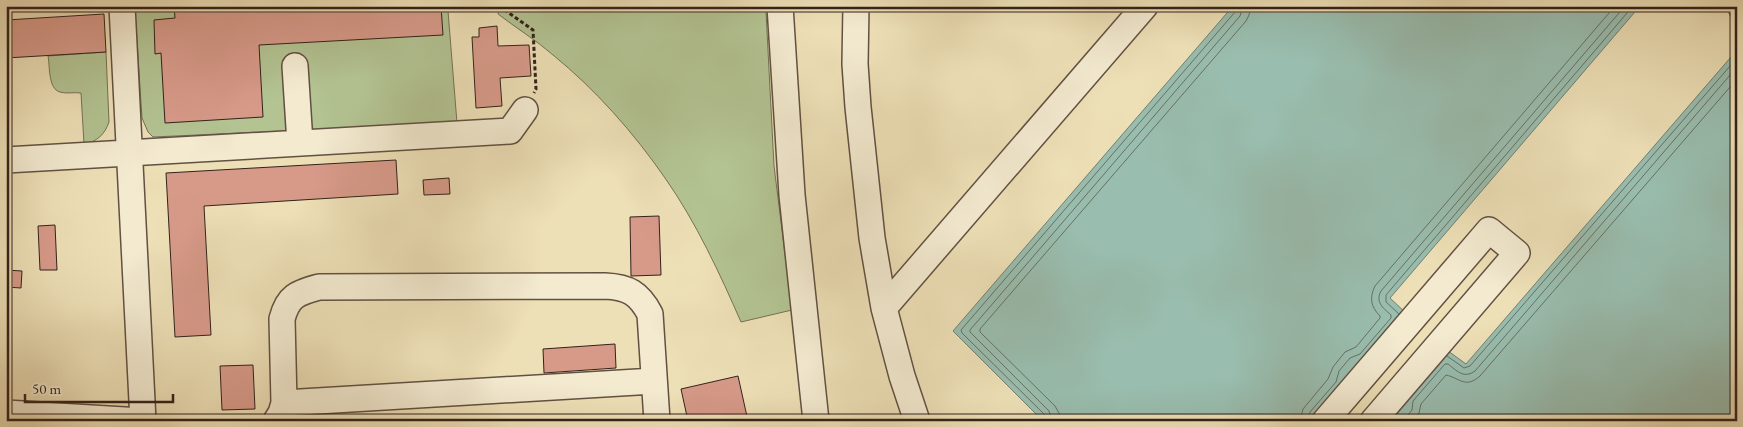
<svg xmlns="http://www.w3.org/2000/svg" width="1743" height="427" viewBox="0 0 1743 427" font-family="'EB Garamond',serif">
  <rect width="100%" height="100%" fill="#eddfb6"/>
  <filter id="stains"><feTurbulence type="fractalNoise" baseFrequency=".004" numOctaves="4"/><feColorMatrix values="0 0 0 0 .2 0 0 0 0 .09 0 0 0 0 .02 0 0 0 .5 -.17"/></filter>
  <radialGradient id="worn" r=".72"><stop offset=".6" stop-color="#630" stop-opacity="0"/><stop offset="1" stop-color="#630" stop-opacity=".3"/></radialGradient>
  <!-- green -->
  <path fill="#b3c392" stroke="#737256" d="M 138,6 L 454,6 L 448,11 L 457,123 L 153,137 L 148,132 L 142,118 L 135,11 Z
    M 500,6 L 758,6 L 766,12 L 774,166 L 792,310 L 741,322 C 720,274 696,222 665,178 C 634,133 595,89 553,55 C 536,40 516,28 498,14 Z
    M 106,52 L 109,122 C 105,134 97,142 84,144 L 81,93 C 74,92 66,94 60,92 C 48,89 50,66 48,56 Z"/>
  <!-- water -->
  <path fill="#99bdae" stroke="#707f73" d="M 1233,6 L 1640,6 L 1390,298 L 1408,315 L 1317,421 L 1043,421 L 953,331 Z
    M 1724,6 L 1737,6 L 1737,26 Z
    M 1737,50 L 1737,421 L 1382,421 L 1444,348 L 1466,364 Z"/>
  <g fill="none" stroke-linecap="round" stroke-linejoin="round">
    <!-- shore -->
    <path stroke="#667064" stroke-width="1" d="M 1399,314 L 1386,302 L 1386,295 L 1633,6
      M 1447,356 L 1464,368 L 1470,366 L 1737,58
      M 1046,421 L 1045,415 L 962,333 L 961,330 L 1235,12 L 1237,6
      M 1052,421 L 1049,411 L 970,332 L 970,330 L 1240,16 L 1243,6
      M 1060,421 L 1059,413 L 1055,406 L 980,332 L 980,329 L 1246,21 L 1249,15 L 1251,6
      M 1300,421 L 1303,409 L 1328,379 L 1333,367 L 1345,352 L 1356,347 L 1380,318 L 1380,316 C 1371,307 1369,298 1375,286 L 1615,6
      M 1308,421 L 1310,412 L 1336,382 L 1339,371 L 1350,358 L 1360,354 L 1391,318 L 1391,315 C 1383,308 1375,302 1381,291 L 1625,6
      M 1403,421 L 1412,410 L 1413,401 L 1445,364 L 1448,364 C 1457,371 1464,379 1475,371 L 1737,67
      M 1413,421 L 1419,413 L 1421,404 L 1446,375 C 1460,378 1465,389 1480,376 L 1737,79"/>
  </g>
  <!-- building -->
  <path fill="#d79a89" stroke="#33221b" d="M 174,6 L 258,7 L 259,11 L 342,6 L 441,6 L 443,35 L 259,45 L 263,117 L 165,123 L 161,53 L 155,54 L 154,20 L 175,18 Z
    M 104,14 L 106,52 L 6,58 L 6,20 Z
    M 497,26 L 498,46 L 529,45 L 531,76 L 500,78 L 502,106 L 476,108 L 472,37 L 479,37 L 479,28 Z
    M 396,160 L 398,194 L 204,206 L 211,335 L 175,337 L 166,173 Z
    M 449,178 L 450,194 L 424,195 L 423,180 Z
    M 659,216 L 661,275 L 631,276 L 630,217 Z
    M 55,225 L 57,270 L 40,270 L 38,226 Z
    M 6,270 L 22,271 L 21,288 L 6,287 Z
    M 615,344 L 616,368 L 544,373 L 543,349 Z
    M 253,365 L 255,409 L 222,410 L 220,366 Z
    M 738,376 L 748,421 L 688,421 L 681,389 Z"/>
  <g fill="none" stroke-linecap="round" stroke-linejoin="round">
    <defs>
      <path id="minor" d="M 122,6 L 143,421
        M 780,6 L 792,195 L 816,421
        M 856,6 L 855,64 L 858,107 L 872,238 L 884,308 L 902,376 L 917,421
        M 295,66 L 300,143
        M 6,160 L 510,131 L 525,110
        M 884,308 L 1145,6
        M 284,403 L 654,381
        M 6,413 L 142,421
        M 276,421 L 281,413 L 284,403 L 282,319 C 288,296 297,293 319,287 L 605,286 C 628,287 639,293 650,314 L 657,421
        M 1325,421 L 1489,230 L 1517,253 L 1373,421"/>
    </defs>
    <!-- minor casing -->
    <use href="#minor" stroke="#625142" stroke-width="28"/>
    <!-- path -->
    <path stroke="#33221b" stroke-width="3" stroke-dasharray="4 2.5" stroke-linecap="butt" d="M 499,6 L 533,30 L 536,89 L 534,93"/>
    <!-- minor -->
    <use href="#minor" stroke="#f3ead0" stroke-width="25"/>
  </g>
  <!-- margin -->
  <rect width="1743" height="427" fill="none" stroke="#eddfb6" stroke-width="25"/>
  <rect x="8" y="8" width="1728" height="412" fill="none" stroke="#33221b" stroke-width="2.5"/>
  <rect x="12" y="12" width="1718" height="402" fill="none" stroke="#33221b"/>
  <!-- scale -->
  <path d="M25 394v8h148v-8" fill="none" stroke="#33221b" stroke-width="2.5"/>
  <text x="32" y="394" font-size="15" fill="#33221b" stroke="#f3ead0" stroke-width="4" paint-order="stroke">50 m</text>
  <rect width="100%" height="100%" filter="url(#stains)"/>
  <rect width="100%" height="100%" fill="url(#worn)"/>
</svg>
